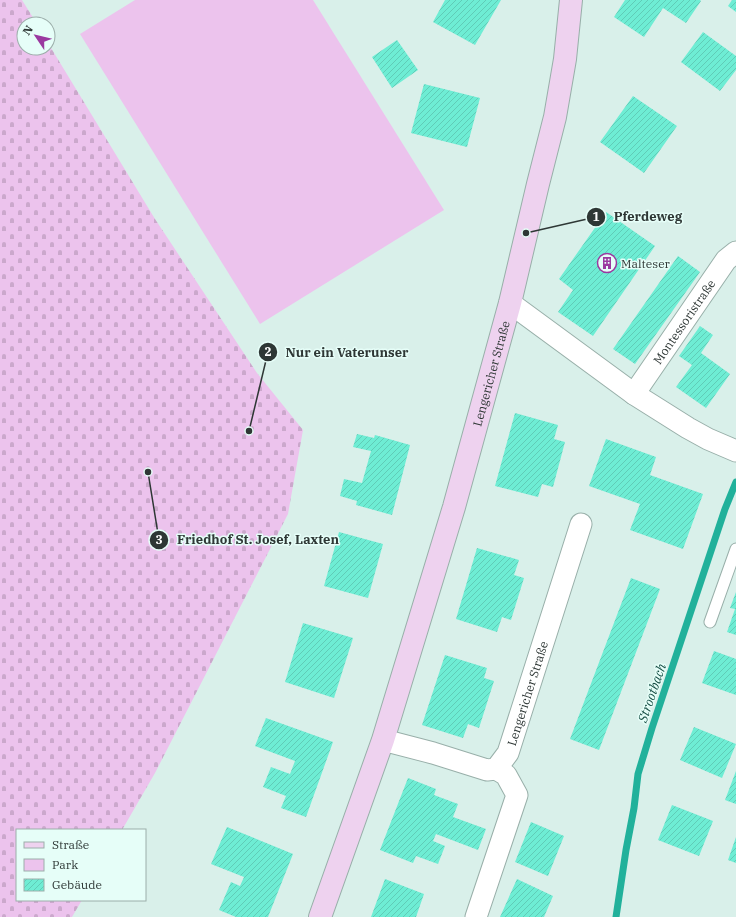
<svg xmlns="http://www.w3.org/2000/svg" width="736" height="917" viewBox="0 0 736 917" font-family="'IBM Plex Serif',serif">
  <defs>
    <pattern id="cemetery-stones" width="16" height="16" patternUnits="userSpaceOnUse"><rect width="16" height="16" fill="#ecc3ed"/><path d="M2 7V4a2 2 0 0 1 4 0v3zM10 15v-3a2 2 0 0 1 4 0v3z" fill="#cba8cc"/></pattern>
    <pattern id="building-hatch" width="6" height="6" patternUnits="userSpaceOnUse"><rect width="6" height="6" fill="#6eedd4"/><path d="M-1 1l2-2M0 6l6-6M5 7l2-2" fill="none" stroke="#60ccb7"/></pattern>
  </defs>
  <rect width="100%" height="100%" fill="#d9f0ea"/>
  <!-- green -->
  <path fill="#ecc3ed" d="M 135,0 L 313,0 L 444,210 L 260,324 L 80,34 Z"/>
  <!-- cemetery -->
  <path fill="url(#cemetery-stones)" d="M 0,0 L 22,0 L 37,24 L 24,24 L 24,48 L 48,48 L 48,43 L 155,219 L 257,373 L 303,430 L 288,514 L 155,773 L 122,830 L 17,830 L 17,900 L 82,900 L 72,917 L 0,917 Z"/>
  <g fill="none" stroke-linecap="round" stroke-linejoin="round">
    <!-- stream -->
    <path stroke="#21b19b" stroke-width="7" d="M 616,917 L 626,850 L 634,808 L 638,774 L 652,728 L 725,509 L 736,482"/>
  </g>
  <!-- building -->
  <path fill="url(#building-hatch)" d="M 445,0 L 501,0 L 475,45 L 433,22 Z
    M 625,0 L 700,0 L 701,1 L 686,23 L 663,8 L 644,37 L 614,17 Z
    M 732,0 L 736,0 L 736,12 L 728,6 Z
    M 703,32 L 736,56 L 736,70 L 720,91 L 681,62 Z
    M 397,40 L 418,70 L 392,88 L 372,57 Z
    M 424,84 L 480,98 L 467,147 L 411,133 Z
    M 633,96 L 677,126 L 644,173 L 600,142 Z
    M 606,212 L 655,246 L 593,336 L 558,312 L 573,290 L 559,279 Z
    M 678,256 L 700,272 L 635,364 L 613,349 Z
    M 700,326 L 713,335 L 701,353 L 730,374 L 706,408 L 676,387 L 692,365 L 679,356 Z
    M 515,413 L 558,425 L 554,439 L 565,442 L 553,487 L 542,484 L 538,497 L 495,486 Z
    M 357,434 L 374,438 L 375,435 L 410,445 L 392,515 L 356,505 L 357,501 L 340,496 L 344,479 L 362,483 L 371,451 L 353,447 Z
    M 606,439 L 656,457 L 650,475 L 703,494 L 683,549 L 630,530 L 640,504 L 589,486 Z
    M 339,532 L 383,544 L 368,598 L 324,586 Z
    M 477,548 L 519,560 L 514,575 L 524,578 L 511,620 L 502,617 L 497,632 L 456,619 Z
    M 631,578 L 660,589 L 599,750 L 570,739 Z
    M 736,592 L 736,635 L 727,632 L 735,609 L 730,608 Z
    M 303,623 L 353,638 L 334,698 L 285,682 Z
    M 714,651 L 736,659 L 736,695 L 702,683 Z
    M 445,655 L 487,668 L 484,678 L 494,681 L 479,728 L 468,724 L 463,738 L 422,725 Z
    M 266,718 L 333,742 L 306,817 L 281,808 L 286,796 L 263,787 L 271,767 L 290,774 L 295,761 L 255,746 Z
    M 694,727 L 736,744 L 722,778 L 680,760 Z
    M 736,771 L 736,804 L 725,800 Z
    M 408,778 L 436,789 L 434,795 L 458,804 L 453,817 L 486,829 L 478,850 L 436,834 L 433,841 L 445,846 L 438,864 L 416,856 L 413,863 L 380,850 Z
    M 672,805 L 713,821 L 699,856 L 658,840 Z
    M 531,822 L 564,836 L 548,876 L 515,862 Z
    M 227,827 L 293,854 L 268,917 L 236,917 L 219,910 L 231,882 L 240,886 L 244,877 L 211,864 Z
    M 736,837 L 736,863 L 728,860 Z
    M 385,879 L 424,894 L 416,917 L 371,917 Z
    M 517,879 L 553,896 L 544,917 L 500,917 Z"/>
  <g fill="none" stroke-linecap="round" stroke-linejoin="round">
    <defs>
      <path id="service" d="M 710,622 L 736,549"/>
      <g id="minor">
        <path d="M 510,303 L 634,394 L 688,428 L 708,439 L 736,451"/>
        <path id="s1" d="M 634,394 L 726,260 L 736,252"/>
        <path id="s2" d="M 383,740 L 433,753 L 487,770 L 496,769 L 508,753 L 581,524"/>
        <path d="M 476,917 L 517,795 L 506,775 L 496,769"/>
      </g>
      <g id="secondary">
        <path id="s3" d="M 320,917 L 383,740 L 454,507 L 510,303 L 538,184 L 555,117 L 565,59 L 571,0"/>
      </g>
    </defs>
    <!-- service casing -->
    <use href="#service" stroke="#98afa9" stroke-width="13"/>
    <!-- minor casing -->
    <use href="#minor" stroke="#98afa9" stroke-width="23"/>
    <!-- secondary casing -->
    <use href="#secondary" stroke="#98afa9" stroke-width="24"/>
    <!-- service -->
    <use href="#service" stroke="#fff" stroke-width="11"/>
    <!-- minor -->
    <use href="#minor" stroke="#fff" stroke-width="21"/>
    <!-- secondary -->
    <use href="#secondary" stroke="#eed2ef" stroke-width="22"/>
  </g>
  <!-- icons -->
  <defs>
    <symbol id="building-ring" viewBox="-11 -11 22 22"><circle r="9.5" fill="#e6fef8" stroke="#9a39a0" stroke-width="1.5"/><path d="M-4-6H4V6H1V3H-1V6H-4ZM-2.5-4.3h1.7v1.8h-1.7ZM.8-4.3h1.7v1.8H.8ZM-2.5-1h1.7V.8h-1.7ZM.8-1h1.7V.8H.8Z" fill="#9a39a0"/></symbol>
  </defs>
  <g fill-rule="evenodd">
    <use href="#building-ring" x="596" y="252" width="22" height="22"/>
  </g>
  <g text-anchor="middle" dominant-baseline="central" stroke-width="3" stroke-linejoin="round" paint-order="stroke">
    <!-- poi labels -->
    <g font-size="12" fill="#2e3735" stroke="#e6fef8" text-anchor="start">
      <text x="621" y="263">Malteser</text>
    </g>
    <!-- street labels -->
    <g font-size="12" fill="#2e3735" stroke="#e6fef8">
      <text stroke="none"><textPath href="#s1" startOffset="88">Montessoristraße</textPath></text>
      <text stroke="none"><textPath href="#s3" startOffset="570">Lengericher Straße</textPath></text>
      <text stroke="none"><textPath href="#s2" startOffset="200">Lengericher Straße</textPath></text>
    </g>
    <!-- water labels -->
    <g font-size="13" font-style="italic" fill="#154d43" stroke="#e6fef8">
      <text transform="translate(652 693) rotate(-71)">Strootbach</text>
    </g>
  </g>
  <!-- callouts -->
  <path fill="none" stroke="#2e3735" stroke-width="1.5" d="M526 233L596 217M249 431L268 352M148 472L159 540"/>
  <g fill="#2e3735" stroke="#e6fef8" stroke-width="1.5">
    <circle cx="526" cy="233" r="4"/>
    <circle cx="249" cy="431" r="4"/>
    <circle cx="148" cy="472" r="4"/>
    <circle cx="596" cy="217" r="10"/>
    <circle cx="268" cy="352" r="10"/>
    <circle cx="159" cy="540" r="10"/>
  </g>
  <g font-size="12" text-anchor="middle" font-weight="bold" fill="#fff">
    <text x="596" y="221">1</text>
    <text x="268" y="356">2</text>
    <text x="159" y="544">3</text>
  </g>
  <g font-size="13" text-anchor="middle" font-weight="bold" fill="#2e3735" stroke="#e6fef8" stroke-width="3" stroke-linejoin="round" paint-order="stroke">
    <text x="648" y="221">Pferdeweg</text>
    <text x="347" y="357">Nur ein Vaterunser</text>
    <text x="258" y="544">Friedhof St. Josef, Laxten</text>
  </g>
  <!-- legend -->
  <rect x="16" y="829" width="130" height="72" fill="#e6fef8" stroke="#9caeaa"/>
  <rect x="24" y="842" width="20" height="6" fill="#eed2ef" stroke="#9caeaa"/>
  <text x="52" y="849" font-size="12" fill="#2e3735">Straße</text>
  <rect x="24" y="859" width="20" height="12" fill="#ecc3ed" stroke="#9caeaa"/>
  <text x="52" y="869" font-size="12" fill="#2e3735">Park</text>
  <rect x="24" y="879" width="20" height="12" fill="url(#building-hatch)" stroke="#9caeaa"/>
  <text x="52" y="889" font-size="12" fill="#2e3735">Gebäude</text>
  <!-- north arrow -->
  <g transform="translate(36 36) rotate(305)"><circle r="19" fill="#e6fef8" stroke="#9caeaa"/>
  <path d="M0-3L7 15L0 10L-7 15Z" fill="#9a39a0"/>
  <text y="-6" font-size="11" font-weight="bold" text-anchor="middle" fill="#2e3735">N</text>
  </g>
</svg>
